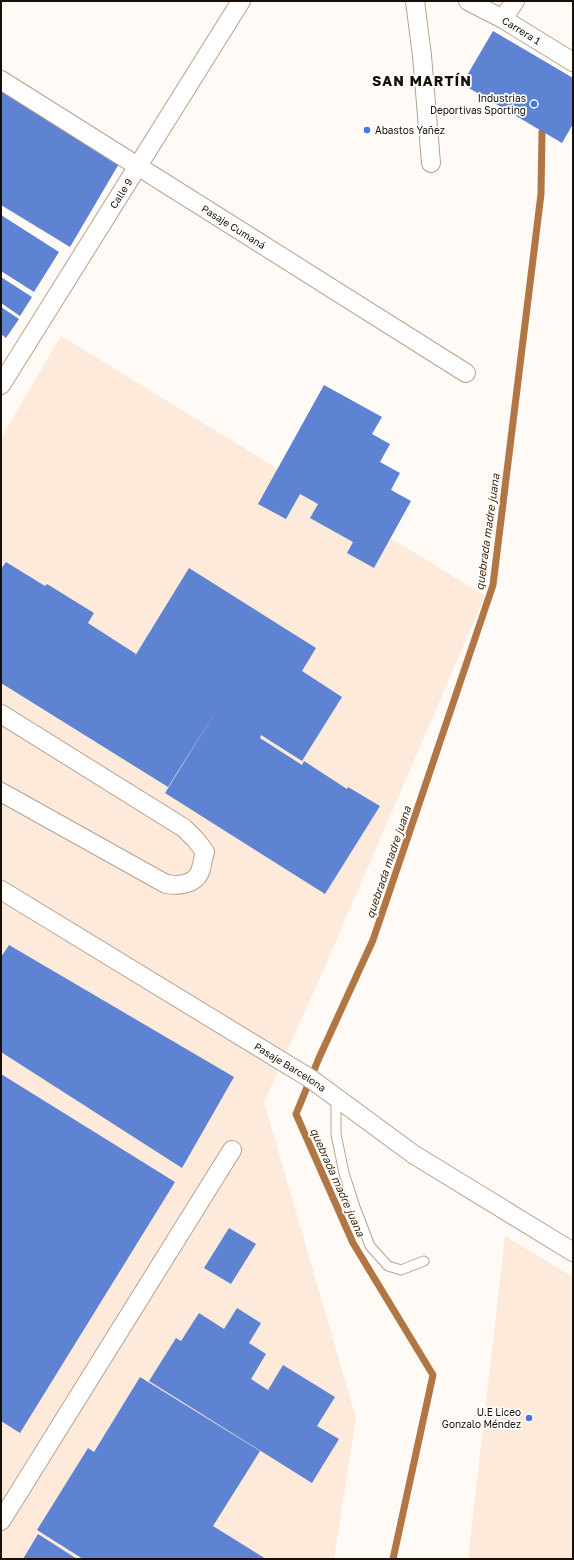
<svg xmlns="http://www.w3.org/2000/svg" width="574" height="1560" viewBox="0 0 574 1560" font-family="'Golos Text',sans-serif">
  <rect width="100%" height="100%" fill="#fffaf6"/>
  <!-- built -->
  <path fill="#fdeadb" d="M 61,336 L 485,596 L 320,978 L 264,1102 L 356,1418 L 334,1559 L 1,1559 L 1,438 Z
    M 505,1236 L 573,1277 L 573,1559 L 468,1559 Z"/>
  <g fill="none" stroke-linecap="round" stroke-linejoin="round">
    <!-- stream -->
    <path stroke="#b17644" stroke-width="7" d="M 393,1559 L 433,1375 L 353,1243 L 296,1114 L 319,1058 L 373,940 L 493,585 L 541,194 L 542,132"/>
  </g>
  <!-- building -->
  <path fill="#5e83d3" d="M 493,31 L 573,78 L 573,124 L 562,143 L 462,84 Z
    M 1,90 L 120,162 L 70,247 L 1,205 Z
    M 1,215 L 59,252 L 34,292 L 1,271 Z
    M 1,277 L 32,297 L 20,316 L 1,303 Z
    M 1,307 L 19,319 L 6,338 L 1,334 Z
    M 324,385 L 382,417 L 372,434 L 390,444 L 380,462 L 400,473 L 391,490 L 411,501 L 374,568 L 347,553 L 353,542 L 310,518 L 318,504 L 300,494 L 286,519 L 258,504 Z
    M 6,562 L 45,586 L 47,584 L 94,613 L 88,623 L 136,654 L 135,656 L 189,568 L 316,648 L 302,671 L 342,697 L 302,761 L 261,735 L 260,738 L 302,765 L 304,761 L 347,789 L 348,787 L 380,806 L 325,894 L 165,793 L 218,708 L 168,787 L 1,683 L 1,569 Z
    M 9,945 L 234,1077 L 182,1168 L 1,1052 L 1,957 Z
    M 1,1074 L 175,1182 L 20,1433 L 1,1421 Z
    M 229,1228 L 256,1244 L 231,1284 L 204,1268 Z
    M 237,1308 L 261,1323 L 249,1343 L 266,1354 L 251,1379 L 268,1390 L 283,1365 L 335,1397 L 317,1426 L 339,1439 L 312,1483 L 149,1381 L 176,1338 L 181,1341 L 199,1313 L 224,1329 Z
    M 140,1377 L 260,1451 L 213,1526 L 266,1559 L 83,1559 L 37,1530 L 88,1448 L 94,1452 Z
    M 38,1534 L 77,1559 L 23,1559 Z"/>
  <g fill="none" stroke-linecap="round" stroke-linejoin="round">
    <defs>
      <path id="service" d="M 336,1097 L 336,1134 L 344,1173 L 355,1207 L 370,1246 L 388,1266 L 401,1270 L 424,1261"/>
      <g id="minor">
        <path d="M 415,1 L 422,56 L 431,163"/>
        <path id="s1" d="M 468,1 L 503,19 L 573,62"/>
        <path d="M 503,19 L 515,1"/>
        <path id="s2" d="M 1,80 L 466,373"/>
        <path id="s3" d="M 1,385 L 241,1"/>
        <path d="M 1,714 L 184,828 L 196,840 L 205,852 C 203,858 202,866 200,872 C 194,885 178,886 166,884 L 1,792"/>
        <path id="s4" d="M 1,890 L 311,1079 L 413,1154 L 573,1252"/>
        <path d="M 1,1521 L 232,1150"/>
      </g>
    </defs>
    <!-- service casing -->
    <use href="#service" stroke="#b8a18f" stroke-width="11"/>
    <!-- minor casing -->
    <use href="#minor" stroke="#b8a18f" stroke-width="20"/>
    <!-- service -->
    <use href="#service" stroke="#fff" stroke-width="9"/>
    <!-- minor -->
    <use href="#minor" stroke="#fff" stroke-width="18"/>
  </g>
  <!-- markers -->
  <g fill="#4475e7" stroke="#fff" stroke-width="1.5">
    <circle cx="534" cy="104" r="4"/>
    <circle cx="367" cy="130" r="4"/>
    <circle cx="529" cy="1418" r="4"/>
  </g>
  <g text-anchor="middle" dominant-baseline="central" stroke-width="3.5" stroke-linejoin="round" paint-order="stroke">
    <!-- street labels -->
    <g font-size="10" fill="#170f08" stroke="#fff">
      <text stroke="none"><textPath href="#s1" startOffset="61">Carrera 1</textPath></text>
      <text stroke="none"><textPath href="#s3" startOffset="226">Calle 9</textPath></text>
      <text stroke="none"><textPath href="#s2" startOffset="275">Pasaje Cumaná</textPath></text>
      <text stroke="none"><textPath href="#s4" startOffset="339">Pasaje Barcelona</textPath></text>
    </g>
    <!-- poi labels -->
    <g font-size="10" fill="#170f08" stroke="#fff" text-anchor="end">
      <text x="526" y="98">Industrias<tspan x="526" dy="12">Deportivas Sporting</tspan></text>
      <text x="375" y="130" text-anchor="start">Abastos Yañez</text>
      <text x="521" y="1412">U.E Liceo<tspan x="521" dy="12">Gonzalo Méndez</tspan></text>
    </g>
    <!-- water labels -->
    <g font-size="11" font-style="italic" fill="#452507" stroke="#fff">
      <text transform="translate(487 532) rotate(-82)">quebrada madre juana</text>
      <text transform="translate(388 862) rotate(-71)">quebrada madre juana</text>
      <text transform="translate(338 1182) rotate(66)">quebrada madre juana</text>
    </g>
    <!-- district labels -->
    <g font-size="14" font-weight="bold" letter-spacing="1" fill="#170f08" stroke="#fff">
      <text x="422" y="80">SAN MARTÍN</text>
    </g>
  </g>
  <!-- border -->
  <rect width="574" height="1560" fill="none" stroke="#170f08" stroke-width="4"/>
</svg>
